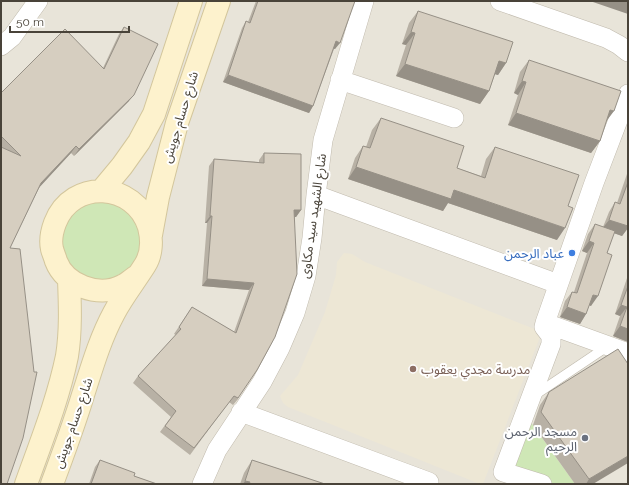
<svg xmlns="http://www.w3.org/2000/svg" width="629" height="485" viewBox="0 0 629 485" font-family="Raleway,'Noto Sans Arabic',sans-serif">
  <rect width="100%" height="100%" fill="#f5f2eb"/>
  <!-- residential -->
  <path fill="#e8e4d9" d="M 1,1 L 628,1 L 628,484 L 1,484 Z"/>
  <!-- education -->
  <path fill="#ede7d5" d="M 344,253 L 352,254 L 365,262 L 542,332 L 483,484 L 480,484 L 288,407 L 283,403 L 280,396 L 298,375 L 325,312 L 336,275 L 337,262 Z"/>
  <!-- green -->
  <path fill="#cfe7b6" d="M 119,194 L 150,250 L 104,291 L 58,266 L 58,215 L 69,202 Z
    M 525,414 L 575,484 L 542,484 L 503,472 Z"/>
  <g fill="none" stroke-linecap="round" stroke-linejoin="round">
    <defs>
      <path id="lane" d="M 535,395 L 608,346"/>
      <path id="street" d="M 500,1 L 606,38 L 619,45 L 628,52
        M 1,46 L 12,37 L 38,1
        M 340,80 L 454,118
        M 316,195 L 558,284
        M 545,323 L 628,353
        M 241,412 L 429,482
        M 202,484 L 217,450 L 262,382 L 280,348 L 295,313 L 306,276 L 312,238 L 316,195 L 323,140 L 364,1
        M 542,484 L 503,472 L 551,344 L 551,336 L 544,327 L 545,323 L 594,183 L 628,94"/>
      <path id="secondary" d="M 102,190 L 122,166 L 139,142 L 154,114 L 191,1
        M 151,235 L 158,197 L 177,123 L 219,1
        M 26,484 C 41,442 58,400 67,356 C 71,331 70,305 69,279
        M 52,484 C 63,454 74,425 83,395 C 92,367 100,339 114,313 C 123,296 135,281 145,265 C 152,254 152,239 149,227 C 135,182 72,178 55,223 C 52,231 50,240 52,249 C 53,253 55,257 56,261 C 65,285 98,298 122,286 C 127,284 132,279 137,276"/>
    </defs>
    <!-- lane casing -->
    <use href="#lane" stroke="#c0baad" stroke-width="10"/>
    <!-- street casing -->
    <use href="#street" stroke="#c0baad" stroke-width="20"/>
    <!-- secondary casing -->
    <use href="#secondary" stroke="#d3c69c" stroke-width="24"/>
    <!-- lane -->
    <use href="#lane" stroke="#fff" stroke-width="9"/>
    <!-- street -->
    <use href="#street" stroke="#fff" stroke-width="19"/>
    <!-- secondary -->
    <use href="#secondary" stroke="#fdf2cd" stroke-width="22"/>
  </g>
  <!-- wall -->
  <path fill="#b8b1a5" d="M 256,1 L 355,1 L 335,49 L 334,49 L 313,106 L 309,113 L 223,82 L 242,28 L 246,21 L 248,22 Z
    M 418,11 L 506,63 L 498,75 L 495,74 L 489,91 L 480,104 L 396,76 L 406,45 L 402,44 L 409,23 Z
    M 124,27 L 129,101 L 74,156 L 71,153 L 40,186 L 10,248 L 1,484 L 1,93 L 103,68 L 119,34 Z
    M 529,60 L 606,122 L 600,141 L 591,153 L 508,125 L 518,95 L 514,93 L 520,72 Z
    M 381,118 L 457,168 L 481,176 L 486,159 L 495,147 L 557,240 L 448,203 L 443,211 L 348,179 L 355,158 L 363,146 L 366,147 L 372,130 Z
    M 264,153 L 301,210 L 296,217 L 295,217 L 238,399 L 233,405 L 229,402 L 190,455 L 160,432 L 171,417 L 133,383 L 138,376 L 176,335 L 174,334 L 192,307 L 234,332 L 249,290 L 202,286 L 207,223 L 205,223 L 209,166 L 214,159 L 259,162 L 259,160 Z
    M 628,171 L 628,228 L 622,236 L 614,233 L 607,253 L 591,306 L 589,305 L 586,314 L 580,324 L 560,317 L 565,301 L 572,292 L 574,292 L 587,253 L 582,251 L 588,234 L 595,224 L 603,227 L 609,212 L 615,202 L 617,203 Z
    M 628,275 L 628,342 L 613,336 L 620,316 L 615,314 Z
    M 549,392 L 593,484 L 575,484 L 533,425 L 540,405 Z
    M 100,460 L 134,476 L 157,484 L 89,484 L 95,467 Z
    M 252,460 L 325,484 L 240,484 L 244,473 Z"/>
  <!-- shaded-wall -->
  <path fill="#969086" d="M 590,1 L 628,1 L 628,14 Z
    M 411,32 L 415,33 L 406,45 L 402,44 Z
    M 336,41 L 340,43 L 335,49 L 332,48 Z
    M 499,61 L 506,63 L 498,75 L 490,73 Z
    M 405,64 L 489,91 L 480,104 L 396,76 Z
    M 228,75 L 313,106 L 309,113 L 223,82 Z
    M 522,81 L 526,82 L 518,95 L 514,93 Z
    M 134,95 L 129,101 L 74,156 L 79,149 Z
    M 610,110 L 614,111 L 605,123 Z
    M 516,113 L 600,141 L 591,153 L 508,125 Z
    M 76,146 L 71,153 L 37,190 L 41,183 Z
    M 356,167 L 454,190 L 565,228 L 557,240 L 448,203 L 443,211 L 348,179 Z
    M 294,210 L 301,210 L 296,217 L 290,217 Z
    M 210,216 L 212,216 L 207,223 L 205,223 Z
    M 609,220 L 628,226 L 628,228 L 622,236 L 602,229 Z
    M 589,241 L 594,243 L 587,253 L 582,251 Z
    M 207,279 L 254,283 L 249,290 L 202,286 Z
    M 593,295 L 598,296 L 591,306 L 586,304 Z
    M 621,305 L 627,307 L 620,316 L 615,314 Z
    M 567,307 L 586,314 L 580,324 L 560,317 Z
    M 620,326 L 628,329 L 628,342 L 613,336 Z
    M 628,456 L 628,463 L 593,484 L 586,484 L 589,479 Z
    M 245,481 L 250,482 L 248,484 L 243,484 Z"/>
  <!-- building -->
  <path fill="#d6cec0" stroke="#969086" d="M 258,1 L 355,1 L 340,43 L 336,41 L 313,106 L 228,75 L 246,21 L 250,23 Z
    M 418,11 L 513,42 L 506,63 L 499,61 L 489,91 L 405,64 L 415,33 L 411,32 Z
    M 124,27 L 158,44 L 134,95 L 79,149 L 76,146 L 41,183 L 10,248 L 20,249 L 34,372 L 37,372 L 23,438 L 7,484 L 1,484 L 1,147 L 21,156 L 1,136 L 1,93 L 65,29 L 104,69 Z
    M 529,60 L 621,91 L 614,111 L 610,110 L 600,141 L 516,113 L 526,82 L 522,81 Z
    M 381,118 L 464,146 L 457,168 L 485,178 L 495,147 L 579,175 L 568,206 L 573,208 L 565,228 L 454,190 L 451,199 L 356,167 L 363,146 L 370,148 Z
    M 264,153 L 301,154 L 301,210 L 294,210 L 297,274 L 275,337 L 257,370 L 238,398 L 234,396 L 194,448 L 165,426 L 176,411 L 138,376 L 181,329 L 179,327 L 192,307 L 236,333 L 254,283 L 207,279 L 212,216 L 210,216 L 214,159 L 264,163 Z
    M 628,182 L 628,226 L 609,220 L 615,202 L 620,204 Z
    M 595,224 L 615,231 L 607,253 L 612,255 L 598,296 L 593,295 L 586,314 L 567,307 L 572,292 L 577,293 L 594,243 L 589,241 Z
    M 628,286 L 628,329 L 620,326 L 627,307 L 621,305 Z
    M 618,349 L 628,364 L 628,456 L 589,479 L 541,412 L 549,392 Z
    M 100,460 L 135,473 L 134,476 L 157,484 L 91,484 Z
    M 252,460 L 325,484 L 249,484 L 250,482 L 245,481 Z"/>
  <!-- markers -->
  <circle fill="#3f7fe0" stroke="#fff" stroke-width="1.5" cx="572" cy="253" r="4"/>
  <circle fill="#8d6e63" stroke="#fff" stroke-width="1.5" cx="413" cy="369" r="4"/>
  <circle fill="#6b7280" stroke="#fff" stroke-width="1.5" cx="585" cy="438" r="4"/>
  <g text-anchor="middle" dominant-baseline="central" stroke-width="4" stroke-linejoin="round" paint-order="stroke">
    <!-- street labels -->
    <g font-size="13" fill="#494339" stroke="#fff">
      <text transform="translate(180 117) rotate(-73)">شارع حسام جويش</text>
      <text transform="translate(313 216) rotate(-82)">شارع الشهيد سيد مكاوى</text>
      <text transform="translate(73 423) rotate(-71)">شارع حسام جويش</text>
    </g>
    <!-- shop labels -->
    <g font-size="13" fill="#366cbe" stroke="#fff" text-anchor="end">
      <text x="564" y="253">عباد الرحمن</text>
    </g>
    <!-- education labels -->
    <g font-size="13" fill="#785e54" stroke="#fff" text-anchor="start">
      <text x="421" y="369">مدرسة مجدي يعقوب</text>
    </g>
    <!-- worship labels -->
    <g font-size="13" fill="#5b616d" stroke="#fff" text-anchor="end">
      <text x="577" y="431">مسجد الرحمن<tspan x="577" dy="15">الرحيم</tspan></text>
    </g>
  </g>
  <!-- border -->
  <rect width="629" height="485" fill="none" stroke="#494339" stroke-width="4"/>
  <!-- scale -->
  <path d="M10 26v6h119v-6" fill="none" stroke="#494339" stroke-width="2"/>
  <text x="16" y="26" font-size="12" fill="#494339" stroke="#ffffff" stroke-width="3" paint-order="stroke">50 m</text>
</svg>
